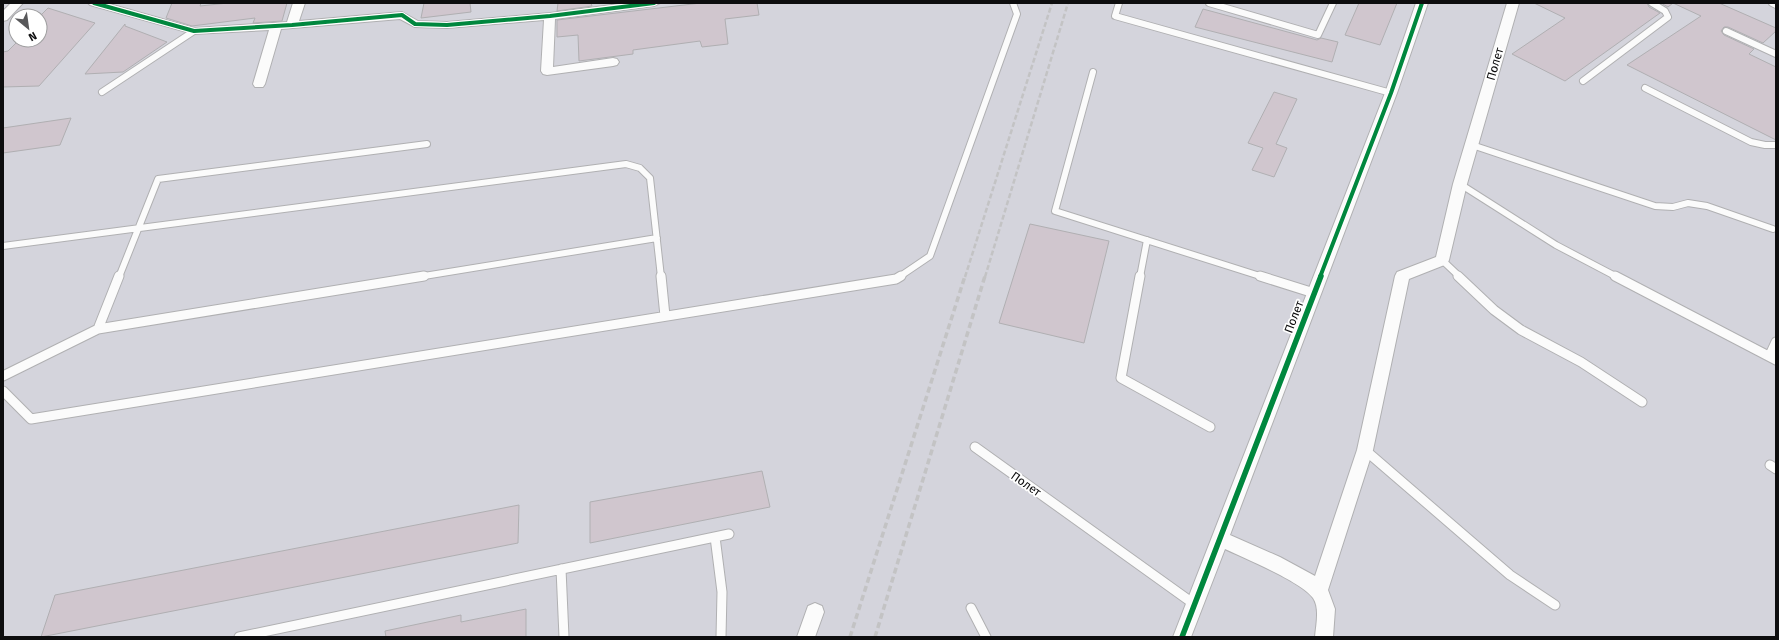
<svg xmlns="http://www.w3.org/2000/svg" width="1779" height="640" viewBox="0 0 1779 640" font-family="'Fira Sans',sans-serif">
  <rect width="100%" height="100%" fill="#e3e3e7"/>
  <!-- built -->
  <path fill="#d4d4dc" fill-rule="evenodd" d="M 3,3 L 1776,3 L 1776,637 L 3,637 ZM 16,16 L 40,16 L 40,40 L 16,40 Z"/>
  <!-- building -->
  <path fill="#d0c6ce" stroke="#b0afb2" d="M 172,3 L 201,3 L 200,6 L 228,3 L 287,3 L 282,21 L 253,23 L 255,18 L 192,26 L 166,18 Z
    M 424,3 L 470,3 L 471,12 L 421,18 Z
    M 558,3 L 591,3 L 592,6 L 557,11 Z
    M 701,3 L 757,3 L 759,15 L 725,19 L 728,44 L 702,47 L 700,41 L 633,50 L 633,54 L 579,61 L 578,35 L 557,37 L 557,20 Z
    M 1359,3 L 1397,3 L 1380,45 L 1345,35 Z
    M 1534,3 L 1647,3 L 1649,7 L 1660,13 L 1565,81 L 1512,54 L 1565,18 Z
    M 1661,3 L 1719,3 L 1776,28 L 1776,31 L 1763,43 L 1728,27 L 1724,27 L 1721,31 L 1724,35 L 1754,49 L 1749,54 L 1776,67 L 1776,140 L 1627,65 L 1701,16 L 1673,3 L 1668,7 Z
    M 48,8 L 95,23 L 39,86 L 3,87 L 3,52 L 8,51 L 19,40 L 40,40 L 40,16 Z
    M 1203,9 L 1317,40 L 1321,38 L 1338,42 L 1332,62 L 1195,27 Z
    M 125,24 L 125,26 L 167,42 L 123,72 L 85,74 Z
    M 1274,92 L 1297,99 L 1276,144 L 1287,148 L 1274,177 L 1252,170 L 1263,148 L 1248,143 Z
    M 71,118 L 60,145 L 3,153 L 3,128 Z
    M 1030,224 L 1109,241 L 1084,343 L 999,323 Z
    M 762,471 L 770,507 L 590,543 L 590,502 Z
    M 519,505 L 518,543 L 41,637 L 55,595 Z
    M 526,609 L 526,637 L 386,637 L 385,631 L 461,615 L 461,622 Z"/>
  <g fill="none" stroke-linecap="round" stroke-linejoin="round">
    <defs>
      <path id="lane-far1" d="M 1119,3 L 1115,16 L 1391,93
        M 1209,3 L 1318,35 L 1333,3
        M 1772,3 L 1776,5
        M 1726,31 L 1776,54
        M 1093,72 L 1055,211 L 1263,277
        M 1583,81 L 1668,17 L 1665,11 L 1652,3
        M 1645,88 L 1751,142 L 1765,145 L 1776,145
        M 102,92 L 194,31
        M 1472,145 L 1655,206 L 1673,207 L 1688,203 L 1707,206 L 1773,229
        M 1460,184 L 1556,245 L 1617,277
        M 3,246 L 626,164 L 640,168 L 650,178 L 661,277
        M 1442,260 L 1460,277
        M 119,277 L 158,179 L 427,144
        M 418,277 L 657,238
        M 899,277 L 930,256 L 1017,14 L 1013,3
        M 1140,277 L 1147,240"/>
      <path id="lane" d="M 661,276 L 665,316
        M 1140,276 L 1121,378 L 1210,427
        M 1260,276 L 1314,293
        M 1458,276 L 1494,310 L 1521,330 L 1581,362 L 1642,402
        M 1615,276 L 1776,360
        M 98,329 L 119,276
        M 1770,355 L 1776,342
        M 3,376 L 98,329 L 424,276
        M 3,391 L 31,419 L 896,279 L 901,276
        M 975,447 L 1194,604
        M 1365,450 L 1510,575 L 1555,605
        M 1770,465 L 1776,469
        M 715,537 L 722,592 L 721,637
        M 561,569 L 564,637
        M 971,608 L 986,637
        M 239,637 L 729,534"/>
      <path id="street" d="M 11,3 L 23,3 L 7,20 L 3,21 L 3,11 Z
        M 88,3 L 106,3 L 194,28 L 287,22 L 293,3 L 305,3 L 299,21 L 402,12 L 418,21 L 447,22 L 550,13 L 627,3 L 660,3 L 654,6 L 555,19 L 553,67 L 613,58 L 617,59 L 619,62 L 617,65 L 613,66 L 547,75 L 543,74 L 541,71 L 544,20 L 447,28 L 415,27 L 400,19 L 281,29 L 265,84 L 263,87 L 255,87 L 253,84 L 269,30 L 194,34 L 90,5 Z
        M 1416,3 L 1428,3 L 1397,93 L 1230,535 L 1280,557 L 1315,576 L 1357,450 L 1395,276 L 1397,272 L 1436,257 L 1453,184 L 1507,3 L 1519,3 L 1467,184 L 1449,260 L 1447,264 L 1409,279 L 1373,450 L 1328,590 L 1335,609 L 1333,637 L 1315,637 C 1316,625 1320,608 1313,598 C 1302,582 1244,558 1225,549 L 1191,637 L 1173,637 L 1385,93 Z
        M 815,603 L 822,606 L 824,612 L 815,637 L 797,637 L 808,606 Z"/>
    </defs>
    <!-- lane-far1 casing -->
    <use href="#lane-far1" stroke="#b0b0b2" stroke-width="8"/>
    <!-- lane casing -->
    <use href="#lane" stroke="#b0b0b2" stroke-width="11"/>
    <!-- street casing -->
    <use href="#street" stroke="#b0b0b2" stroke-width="2"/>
    <!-- lane-far1 -->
    <use href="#lane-far1" stroke="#fbfbfb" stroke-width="6"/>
    <!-- lane -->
    <use href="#lane" stroke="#fbfbfb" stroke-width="9"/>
    <!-- street -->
    <use href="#street" fill="#fbfbfb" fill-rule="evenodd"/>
    <!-- rail-far1 -->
    <path stroke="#c3c3c4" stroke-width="2.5" stroke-dasharray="5 2.5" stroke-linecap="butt" d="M 965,277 L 1052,3
      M 985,277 L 1068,3"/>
    <!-- rail -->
    <path stroke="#c3c3c4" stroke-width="3.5" stroke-dasharray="6 3.5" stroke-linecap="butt" d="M 850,637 L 965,276
      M 875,637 L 985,276"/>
    <defs>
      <path id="cycleway-far1" d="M 94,3 L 194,31 L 292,25 L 402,15 L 415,24 L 447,25 L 550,16 L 654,3
        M 1320,277 L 1391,93 L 1422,3"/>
      <path id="cycleway" d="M 1182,637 L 1321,276"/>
    </defs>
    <!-- cycleway-far1 casing -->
    <use href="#cycleway-far1" stroke="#fff" stroke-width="6"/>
    <!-- cycleway casing -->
    <use href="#cycleway" stroke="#fff" stroke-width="8"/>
    <!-- cycleway-far1 -->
    <use href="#cycleway-far1" stroke="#00873e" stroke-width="4"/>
    <!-- cycleway -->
    <use href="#cycleway" stroke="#00873e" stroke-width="5.5"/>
  </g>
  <g text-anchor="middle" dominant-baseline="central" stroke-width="3.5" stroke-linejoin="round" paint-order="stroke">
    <!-- street labels -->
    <g font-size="12" fill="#0d0d0e" stroke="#fff">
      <text transform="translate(1495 64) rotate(-74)">Полет</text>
      <text transform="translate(1294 317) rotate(-69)">Полет</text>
      <text transform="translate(1026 484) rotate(35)">Полет</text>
    </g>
  </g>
  <!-- border -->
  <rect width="1779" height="640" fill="none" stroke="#0d0d0e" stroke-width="8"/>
  <!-- north arrow -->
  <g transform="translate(28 28) rotate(151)"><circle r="19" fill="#ffffff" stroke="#9e9e9f"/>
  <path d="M0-3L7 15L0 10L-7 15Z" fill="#58585a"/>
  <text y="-6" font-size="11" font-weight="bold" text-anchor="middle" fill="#0d0d0e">N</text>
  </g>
</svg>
